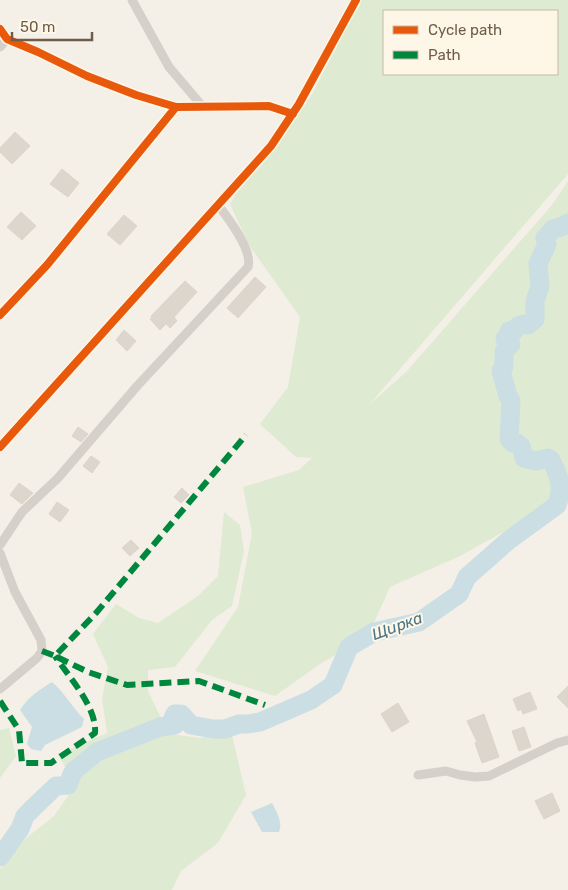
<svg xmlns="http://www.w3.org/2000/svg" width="568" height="890" viewBox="0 0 568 890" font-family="Rubik,sans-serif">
  <rect width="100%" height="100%" fill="#f4f0e7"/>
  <!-- green -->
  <path fill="#deead2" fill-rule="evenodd" d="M 361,0 L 568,0 L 568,174 L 369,405 L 407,371 L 552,205 L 568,181 L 568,496 L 460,556 L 390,587 L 368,636 L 320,664 L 275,696 L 195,671 L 238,607 L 252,533 L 243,487 L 299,470 L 312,458 L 296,457 L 260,424 L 288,387 L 300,317 L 249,245 L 230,204 L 237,192 L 267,159 L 311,96 ZM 384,11 L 557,11 L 557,74 L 384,74 Z
    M 224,512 L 240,525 L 244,551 L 232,606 L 212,620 L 175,667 L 148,670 L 148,691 L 169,734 L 201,738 L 231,731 L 246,795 L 218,843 L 181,871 L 172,890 L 0,890 L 0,869 L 25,839 L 54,816 L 75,786 L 58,754 L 107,733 L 102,699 L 108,667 L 93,634 L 116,604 L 139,618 L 158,623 L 198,596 L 218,576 Z
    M 9,728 L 16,756 L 0,778 L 0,730 Z"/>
  <!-- water -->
  <path fill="#cadee4" d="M 52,682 C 65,693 72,707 84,719 L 82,727 L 45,745 L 41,751 L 31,749 L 27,744 L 32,727 L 20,710 C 28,697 39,690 52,682 Z
    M 272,803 C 277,813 283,822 279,832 L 262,832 L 251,812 Z"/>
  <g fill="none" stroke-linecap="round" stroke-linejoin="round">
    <!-- river -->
    <path stroke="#cadee4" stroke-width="19" d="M 0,857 L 20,829 L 25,816 L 34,807 L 56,786 L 68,785 L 72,774 L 75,770 L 97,752 L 160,727 L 175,725 L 173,718 L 175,714 L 181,714 L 191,725 L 213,729 L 225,729 L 239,724 L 248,724 L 260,722 L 311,700 L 333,685 L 349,647 L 374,632 L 419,622 L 459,594 L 467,577 L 509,540 L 557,505 C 564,485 559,477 551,460 L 548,458 L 536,461 L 524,458 L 521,446 L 517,443 L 513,443 L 509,439 L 511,401 L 508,396 L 501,371 L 504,366 L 504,351 L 511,344 L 505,339 L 508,337 L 509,331 L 513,332 L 518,326 L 524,324 L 528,325 L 535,319 L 535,301 L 540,286 L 538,264 L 547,244 L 545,238 L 553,229 L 561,227 L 568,223"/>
  </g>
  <!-- building -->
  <path fill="#ddd6cd" stroke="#ddd4ca" d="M 15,132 L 30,146 L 12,164 L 0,152 L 0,148 Z
    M 62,169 L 79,183 L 68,197 L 50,184 Z
    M 21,212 L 36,226 L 22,240 L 7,227 Z
    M 124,215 L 137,226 L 120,245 L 107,234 Z
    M 255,277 L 266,287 L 238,318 L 227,308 Z
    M 185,281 L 197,292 L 174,317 L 177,321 L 170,328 L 166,324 L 160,330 L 150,319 L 152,318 L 151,316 Z
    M 124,330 L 136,341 L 127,351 L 116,340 Z
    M 78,427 L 88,434 L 81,442 L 72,436 Z
    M 91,456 L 100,462 L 92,473 L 83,466 Z
    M 19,483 L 33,493 L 22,504 L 10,495 Z
    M 182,488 L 189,495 L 181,503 L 174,497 Z
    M 57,502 L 69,510 L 60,522 L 49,514 Z
    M 131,540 L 139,548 L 130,556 L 122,548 Z
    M 568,686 L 568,708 L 557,697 Z
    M 530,692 L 537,709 L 523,714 L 521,709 L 518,711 L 513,699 Z
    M 398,703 L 409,722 L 392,732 L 381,714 Z
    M 484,714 L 499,757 L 482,763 L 475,743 L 477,742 L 467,721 Z
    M 524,727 L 531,747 L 519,751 L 512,731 Z
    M 552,793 L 560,811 L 544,819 L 535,801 Z"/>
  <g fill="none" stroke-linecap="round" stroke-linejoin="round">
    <!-- minor -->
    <path stroke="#d5d0c9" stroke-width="9" d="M 132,0 L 169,67 L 203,107
      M 0,29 L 7,39 L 38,52 L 87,76 L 136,95 L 176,107 L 269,106 L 293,114
      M 0,47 L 7,39
      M 0,315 L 47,265 L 176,107
      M 0,545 L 22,512 L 58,478 L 138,385 L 248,267 C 253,250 228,218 218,205
      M 0,553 L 15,592 L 41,640 L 42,651 L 37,658 L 0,689
      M 418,775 L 446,771 L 460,775 L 475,777 L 489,776 L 557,743 L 568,740"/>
    <!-- tertiary -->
    <path stroke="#d5d0c9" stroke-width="10" d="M 0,447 L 271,146 L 299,104 L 356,0"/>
    <!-- quiet -->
    <path stroke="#00873e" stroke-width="6" stroke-dasharray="12 6" stroke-linecap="butt" d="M 42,651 L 55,656 L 96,613 L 246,435
      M 57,657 L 88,672 L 127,685 L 199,681 L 265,705
      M 0,701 L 19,730 L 22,763 L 51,763 L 95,733 C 97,707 69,677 55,656"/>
    <defs>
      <path id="cycleway" d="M 0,29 L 7,39 L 38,52 L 87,76 L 136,95 L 176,107 L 269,106 L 293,114
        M 0,315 L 47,265 L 176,107
        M 0,447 L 271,146 L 299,104 L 356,0"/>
    </defs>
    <!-- cycleway casing -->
    <use href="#cycleway" stroke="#fef7e7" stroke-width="11"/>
    <!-- cycleway -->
    <use href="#cycleway" stroke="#e8590c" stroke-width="8"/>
  </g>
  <g text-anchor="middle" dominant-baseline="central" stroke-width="4" stroke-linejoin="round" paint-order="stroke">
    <!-- water labels -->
    <g font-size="16" font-style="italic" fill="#497789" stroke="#fef7e7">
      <text transform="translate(397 626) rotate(-20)">Щирка</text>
    </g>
  </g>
  <!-- legend -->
  <rect x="383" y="10" width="175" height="65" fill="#fef7e7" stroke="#c5b9a8"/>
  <rect x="393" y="26" width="25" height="8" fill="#e8590c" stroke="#c5b9a8"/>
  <text x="428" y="35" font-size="15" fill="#6f5c4a">Cycle path</text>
  <rect x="393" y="51" width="25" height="8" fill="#00873e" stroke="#c5b9a8"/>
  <text x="428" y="60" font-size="15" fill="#6f5c4a">Path</text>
  <!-- scale -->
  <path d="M12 32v8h80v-8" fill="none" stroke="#6f5c4a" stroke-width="2.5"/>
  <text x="20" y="32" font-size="15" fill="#6f5c4a" stroke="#fef7e7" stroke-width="4" paint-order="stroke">50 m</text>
</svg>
